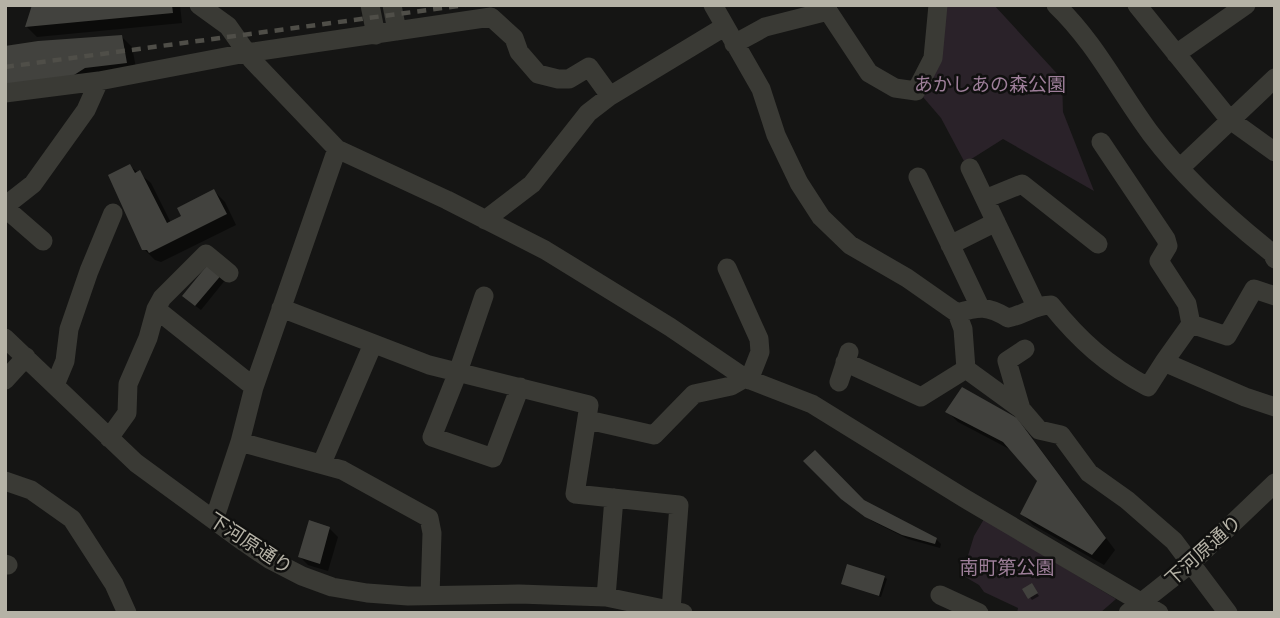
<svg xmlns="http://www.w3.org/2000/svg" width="1280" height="618" viewBox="0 0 1280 618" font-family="'Archivo Narrow','Noto Sans JP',sans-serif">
  <rect width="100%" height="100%" fill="#151514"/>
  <!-- green -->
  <path fill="#2a2229" d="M 943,5 L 994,5 L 1062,79 L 1063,112 L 1094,191 L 1003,139 L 965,163 L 941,118 L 923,97 L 939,63 Z
    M 984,519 L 1116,599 L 1100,613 L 1017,613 L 1018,608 L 984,592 L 979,585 L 962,575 L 974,536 Z"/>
  <!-- shadow -->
  <path fill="#0007" d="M 34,5 L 180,5 L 182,23 L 37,37 L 27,27 Z
    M 121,36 L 132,47 L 137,73 L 5,97 Z
    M 130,166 L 151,183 L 171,223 L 183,217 L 214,191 L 225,202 L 236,225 L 161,262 L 155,260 L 144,249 Z
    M 221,274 L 226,279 L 201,310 L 189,301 Z
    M 947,411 L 1016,419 L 1027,431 L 1115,550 L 1104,565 L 1033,525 L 1022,514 L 1039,481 L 1013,451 L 958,422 Z
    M 863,502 L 936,539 L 941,544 L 940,548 L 908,539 L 872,521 L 849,504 Z
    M 330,529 L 338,537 L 328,571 L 308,565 L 300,557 Z
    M 884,577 L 887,579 L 881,597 L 843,584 Z
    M 1033,588 L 1039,596 L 1032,600 L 1024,590 Z"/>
  <!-- building -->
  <path fill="#42423e" d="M 32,5 L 172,5 L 173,13 L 25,27 Z
    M 122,35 L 127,63 L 85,68 L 71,77 L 5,85 L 5,46 L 38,41 Z
    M 130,164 L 135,173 L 140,170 L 167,223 L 181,216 L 177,208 L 214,189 L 227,214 L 149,253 L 147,250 L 142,250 L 108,175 Z
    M 209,263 L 223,273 L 195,306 L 182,296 Z
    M 962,387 L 1017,418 L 1106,538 L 1092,555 L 1020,514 L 1037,481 L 1003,442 L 945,412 Z
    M 815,450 L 864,500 L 937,538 L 935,544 L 902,535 L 865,517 L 841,499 L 803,461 Z
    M 309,520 L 330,527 L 320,564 L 298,557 Z
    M 847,564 L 885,576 L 879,596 L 841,584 Z
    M 1032,583 L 1038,593 L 1028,599 L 1022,589 Z"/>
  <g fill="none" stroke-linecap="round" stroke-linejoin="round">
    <!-- minor -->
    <path stroke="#3a3a35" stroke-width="19" d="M 199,5 L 228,26 L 252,60 L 337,149 L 447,200 L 545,250 L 670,327 L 745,378 L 812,404 L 964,498 L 1159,613
      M 370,5 L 376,35
      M 392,5 L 397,31
      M 713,5 L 761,89 L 776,135 L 799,183 L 821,217 L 850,245 L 907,278 L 957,313 C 979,307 987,305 1008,318 C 1024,315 1034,305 1051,305 C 1080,341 1107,365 1148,387 L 1164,362 L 1245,397 L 1275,407
      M 1056,5 C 1095,42 1119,91 1151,134 C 1185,179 1228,218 1272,253 L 1275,259
      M 1137,5 L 1229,119 L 1275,152
      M 828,11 L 869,73 L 895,88 L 916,91 L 933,58 L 938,5
      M 734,44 L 765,27 L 828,11 L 827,5
      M 1176,54 L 1246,5
      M 5,93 L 99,81 L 246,53 L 491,17 L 514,38 L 519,52 L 538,74 L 558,79 L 569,79 L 589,67 L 610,96
      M 1101,142 L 1166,239 L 1168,246 L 1159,261 L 1187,304 L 1191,324
      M 970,168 L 1036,306
      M 1180,168 L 1275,78
      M 918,177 L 980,307
      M 985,199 L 1022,184 L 1098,244
      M 5,206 L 33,184 L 86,110 L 99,81
      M 5,208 L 43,241
      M 485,220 L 532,184 L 588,113 L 610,96 L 724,27
      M 950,245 L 996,222
      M 727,268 L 759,339 L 760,352 L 749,380
      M 484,296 L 458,372 L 432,437 L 493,458 L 520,387
      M 281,308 L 429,365 L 589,405 L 575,494 L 679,505 L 671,610
      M 156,309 L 254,387
      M 957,313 L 963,329 L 966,369 L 1021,409 L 1039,430 L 1061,435 L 1089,473 L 1127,500 L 1174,541 L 1228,613
      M 5,338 L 136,463 L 244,542 L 269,559 L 302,576 L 332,587 L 367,593 L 408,596 L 519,594 L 606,597 L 683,613
      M 845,362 L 921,397 L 966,369
      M 1164,362 L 1191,324 L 1227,336 L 1254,289 L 1275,296
      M 5,380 L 26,357
      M 839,382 L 849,352
      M 55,385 L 65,361 L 69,329 L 89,271 L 113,213
      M 1021,409 L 1007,361 L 1025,349
      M 588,420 L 654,435 L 694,394 L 731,386 L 745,378
      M 109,438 L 127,413 L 128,384 L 148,338 L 156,309 L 162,298 L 206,254 L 229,273
      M 240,442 L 342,470 L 429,518 L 432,533 L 430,596
      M 322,463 L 373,344
      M 5,481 L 31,490 L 72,519 L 114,584 L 127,613
      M 214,520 L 240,442 L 254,387 L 337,149
      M 5,564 L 8,565
      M 940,595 L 979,613
      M 606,597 L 614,498
      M 1128,613 L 1190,564 L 1275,483"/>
    <!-- rail -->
    <path stroke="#4f4e48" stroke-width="4.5" stroke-dasharray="9 7" stroke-linecap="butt" d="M 5,67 L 465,5"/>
  </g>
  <g text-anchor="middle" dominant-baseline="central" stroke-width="5" stroke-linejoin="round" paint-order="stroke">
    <!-- park labels -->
    <g font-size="19" fill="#9e7f9a" stroke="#10100f">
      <text x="990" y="84">あかしあの森公園</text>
      <text x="1007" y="567">南町第公園</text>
    </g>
    <!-- street labels -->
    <g font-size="19" fill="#b5b2a6" stroke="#10100f">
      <text transform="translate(251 543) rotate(33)">下河原通り</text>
      <text transform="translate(1203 550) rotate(-42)">下河原通り</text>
    </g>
  </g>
  <!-- border -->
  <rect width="1280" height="618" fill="none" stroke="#b5b2a6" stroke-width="14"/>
</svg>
